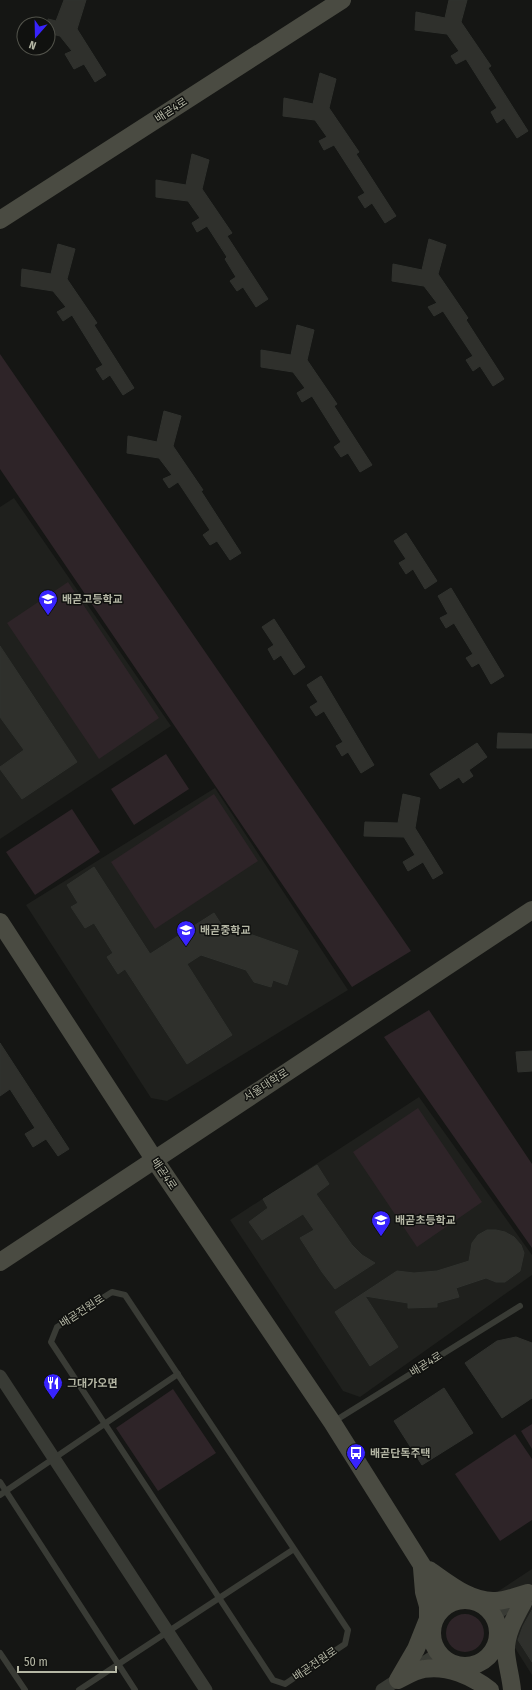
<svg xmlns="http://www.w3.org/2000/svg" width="532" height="1690" viewBox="0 0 532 1690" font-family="'Fira Sans Condensed','Noto Sans KR',sans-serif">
  <rect width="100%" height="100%" fill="#151614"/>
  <!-- built -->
  <path fill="#1f201d" d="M 14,498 L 171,726 L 0,839 L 0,507 Z
    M 215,788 L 348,990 L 167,1101 L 151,1098 L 26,905 Z
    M 419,1097 L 532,1255 L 532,1275 L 360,1397 L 343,1391 L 230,1220 Z
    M 532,1569 L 532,1675 L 485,1600 Z"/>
  <!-- green -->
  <path fill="#2e2428" d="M 0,354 L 411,951 L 352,987 L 0,469 Z
    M 68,582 L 159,718 L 99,759 L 7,623 Z
    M 166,754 L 189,789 L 134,825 L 111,789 Z
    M 214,794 L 258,861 L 155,929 L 111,862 Z
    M 72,809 L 100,852 L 35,895 L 6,852 Z
    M 429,1010 L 532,1164 L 532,1248 L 384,1037 Z
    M 418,1108 L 482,1202 L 417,1247 L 353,1152 Z
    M 173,1389 L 216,1453 L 158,1491 L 116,1428 Z
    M 532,1424 L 532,1449 L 521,1431 Z
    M 515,1434 L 532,1459 L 532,1520 L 500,1541 L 455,1474 Z
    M446 1633a19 19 0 1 1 38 0a19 19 0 1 1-38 0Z"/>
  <!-- building -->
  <path fill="#2f302c" stroke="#30322e" d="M 64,0 L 86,0 L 77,29 L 106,75 L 95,82 L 84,64 L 74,69 L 65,54 L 72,51 L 60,36 L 48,33 L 48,19 L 56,21 Z
    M 449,0 L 467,0 L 461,22 L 491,66 L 488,68 L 528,131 L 517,138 L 504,118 L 497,123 L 491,112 L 497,108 L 466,59 L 456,64 L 451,56 L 459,51 L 447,34 L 415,30 L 416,12 L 445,18 Z
    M 320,73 L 336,79 L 329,108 L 359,152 L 356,154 L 396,216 L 385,223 L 372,203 L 365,208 L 358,197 L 365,193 L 334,145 L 324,150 L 319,141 L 327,137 L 315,120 L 283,116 L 284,98 L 313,104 Z
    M 192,154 L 209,160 L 202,189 L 232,233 L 227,236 L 268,299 L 256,307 L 243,287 L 237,291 L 230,281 L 236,277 L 225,259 L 227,257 L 207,226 L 197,232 L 192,223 L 200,218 L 188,201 L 156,197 L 156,180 L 186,185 Z
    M 429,239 L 446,245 L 438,274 L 468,318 L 466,320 L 504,379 L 493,386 L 480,366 L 473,371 L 466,360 L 473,356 L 443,311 L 434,316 L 428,307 L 437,303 L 424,286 L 392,281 L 393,264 L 422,270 Z
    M 58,244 L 75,249 L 67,279 L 97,323 L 94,325 L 134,388 L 123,395 L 110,375 L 103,380 L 96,369 L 103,365 L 72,315 L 63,321 L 57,312 L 66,307 L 53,291 L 21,286 L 22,269 L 51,274 Z
    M 297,325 L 314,330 L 307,360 L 337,404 L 334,406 L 372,465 L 360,472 L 348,453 L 341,457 L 334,447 L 341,442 L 312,396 L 302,402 L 297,393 L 305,388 L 293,372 L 261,367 L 261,350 L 291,355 Z
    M 164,411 L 181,416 L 173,446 L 203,490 L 201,491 L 241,553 L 230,560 L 217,541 L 210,545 L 203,535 L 210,530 L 178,482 L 169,488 L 163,479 L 172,475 L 159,458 L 127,453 L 128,436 L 157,442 Z
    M 406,533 L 437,581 L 425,589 L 413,569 L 406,574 L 399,563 L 406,559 L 394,541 Z
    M 451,588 L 504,676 L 491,684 L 479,663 L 472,667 L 466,658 L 473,654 L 454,623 L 446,628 L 440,618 L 448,614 L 438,596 Z
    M 274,619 L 305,667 L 294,675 L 281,655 L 274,660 L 268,649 L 274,645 L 262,627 Z
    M 0,646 L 77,762 L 22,799 L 0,769 L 0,767 L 24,750 L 0,717 Z
    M 321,676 L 374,765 L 361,773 L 348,752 L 342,756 L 336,746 L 343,742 L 324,711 L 316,716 L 310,707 L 318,702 L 307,685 Z
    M 498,733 L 532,734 L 532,748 L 497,748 Z
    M 477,743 L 487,757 L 469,770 L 473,776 L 463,783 L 459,777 L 440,789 L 430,774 Z
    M 403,794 L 420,798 L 415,828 L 443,873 L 433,879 L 423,862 L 408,871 L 403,862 L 415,855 L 404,837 L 364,836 L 365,822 L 398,823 Z
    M 94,867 L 150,954 L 214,913 L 221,924 L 298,951 L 287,985 L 273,980 L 271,987 L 254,982 L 246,970 L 201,955 L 187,964 L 232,1035 L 187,1064 L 125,969 L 118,974 L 107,957 L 113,953 L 94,923 L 85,928 L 71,907 L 78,903 L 67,885 Z
    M 0,1043 L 69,1149 L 58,1156 L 46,1139 L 33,1147 L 25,1134 L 35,1128 L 10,1089 L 0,1096 Z
    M 532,1051 L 532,1071 L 518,1072 L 516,1052 Z
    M 317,1165 L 329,1184 L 316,1194 L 352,1245 L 362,1255 L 375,1263 L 335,1289 L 322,1272 L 300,1238 L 314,1230 L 303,1214 L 262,1240 L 249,1222 L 268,1208 L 263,1199 Z
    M 487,1230 L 496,1230 L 505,1232 L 514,1237 L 521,1245 L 524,1253 L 520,1271 L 505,1282 L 496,1282 L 486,1278 L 456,1288 L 459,1297 L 437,1303 L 437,1307 L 408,1308 L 408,1303 L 365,1296 L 398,1347 L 370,1366 L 335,1312 L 397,1271 L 414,1273 L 437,1271 L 469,1261 L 472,1243 L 478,1235 Z
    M 516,1337 L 532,1343 L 532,1398 L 502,1418 L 465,1363 L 497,1341 Z
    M 444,1388 L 473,1433 L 422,1465 L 394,1421 Z
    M 532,1610 L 532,1662 L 518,1640 L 523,1626 Z"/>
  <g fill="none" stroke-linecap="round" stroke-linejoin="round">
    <!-- lane -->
    <path stroke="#393b35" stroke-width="6" d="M 112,1292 L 125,1295 L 348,1630 L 345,1644 L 285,1684 L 273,1680 L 51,1342 L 57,1327 Z
      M 333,1422 L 520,1306
      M 0,1482 L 135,1690
      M 0,1495 L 178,1374
      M 0,1653 L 25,1690
      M 79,1690 L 294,1549"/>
    <!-- street -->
    <path stroke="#393b35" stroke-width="13" d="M 0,1376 L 206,1690
      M 494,1615 L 517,1600
      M 382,1690 L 439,1653"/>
    <!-- secondary -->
    <path stroke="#4a4b42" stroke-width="18" d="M 0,220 L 342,0
      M 0,922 L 154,1159 L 332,1422 L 447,1605
      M 0,1262 L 532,910
      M 429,1570 C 448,1583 470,1602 495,1601 C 506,1601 517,1596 528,1593
      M432 1633a33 33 0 1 1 66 0a33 33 0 1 1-66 0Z
      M 398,1680 L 416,1649 L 428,1619 L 428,1606 L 424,1592 L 422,1568
      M 398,1680 C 406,1676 415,1670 424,1669 C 447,1665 472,1676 490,1690
      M 512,1690 C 511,1678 507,1665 506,1652 C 505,1631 519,1611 528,1593"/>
  </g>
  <!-- icons -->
  <defs>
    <symbol id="school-pin" viewBox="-11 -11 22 30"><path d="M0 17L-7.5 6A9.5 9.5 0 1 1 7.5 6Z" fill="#3823fe" stroke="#10110f"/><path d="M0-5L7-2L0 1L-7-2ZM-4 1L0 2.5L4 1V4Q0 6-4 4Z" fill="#fff"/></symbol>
    <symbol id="restaurant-pin" viewBox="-11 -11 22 30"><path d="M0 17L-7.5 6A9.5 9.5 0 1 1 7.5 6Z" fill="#3823fe" stroke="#10110f"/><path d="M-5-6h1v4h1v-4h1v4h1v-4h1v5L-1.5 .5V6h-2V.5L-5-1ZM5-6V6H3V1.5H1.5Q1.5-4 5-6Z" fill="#fff"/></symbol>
    <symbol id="bus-pin" viewBox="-11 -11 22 30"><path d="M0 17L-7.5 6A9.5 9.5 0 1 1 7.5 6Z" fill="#3823fe" stroke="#10110f"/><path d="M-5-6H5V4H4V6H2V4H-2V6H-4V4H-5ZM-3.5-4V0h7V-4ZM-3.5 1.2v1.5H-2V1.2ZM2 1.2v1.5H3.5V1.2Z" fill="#fff"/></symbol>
  </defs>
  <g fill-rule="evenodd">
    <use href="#school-pin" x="37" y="588" width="22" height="30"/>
    <use href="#school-pin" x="175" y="919" width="22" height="30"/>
    <use href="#school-pin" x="370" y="1209" width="22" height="30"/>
    <use href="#restaurant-pin" x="42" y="1372" width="22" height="30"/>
    <use href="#bus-pin" x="345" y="1442" width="22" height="30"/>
  </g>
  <g text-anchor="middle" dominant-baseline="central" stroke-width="3" stroke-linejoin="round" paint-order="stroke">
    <!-- street labels -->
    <g font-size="11" fill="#b5b7a5" stroke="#10110f">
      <text transform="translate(171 110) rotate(-33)">배곧4로</text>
      <text transform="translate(266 1085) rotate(-33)">서울대학로</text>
      <text transform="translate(164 1174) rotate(56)">배곧4로</text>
      <text transform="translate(82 1311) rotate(-33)">배곧전원로</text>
      <text transform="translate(426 1364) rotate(-32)">배곧4로</text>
      <text transform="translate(315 1664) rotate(-34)">배곧전원로</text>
    </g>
    <!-- poi labels -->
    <g font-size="11" font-weight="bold" fill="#b5b7a5" stroke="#10110f" text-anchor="start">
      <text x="62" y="599">배곧고등학교</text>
      <text x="200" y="930">배곧중학교</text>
      <text x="395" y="1220">배곧초등학교</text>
      <text x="67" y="1383">그대가오면</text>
      <text x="370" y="1453">배곧단독주택</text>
    </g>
  </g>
  <!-- north arrow -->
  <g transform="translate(36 36) rotate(200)"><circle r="19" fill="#10110f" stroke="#52534b"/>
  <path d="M0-3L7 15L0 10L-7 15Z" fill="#3823fe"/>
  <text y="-6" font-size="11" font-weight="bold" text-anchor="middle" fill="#b5b7a5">N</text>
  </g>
  <!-- scale -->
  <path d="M18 1666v6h98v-6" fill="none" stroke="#b5b7a5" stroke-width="2"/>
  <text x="24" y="1666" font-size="12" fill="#b5b7a5" stroke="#10110f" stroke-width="3" paint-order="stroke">50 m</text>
</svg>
